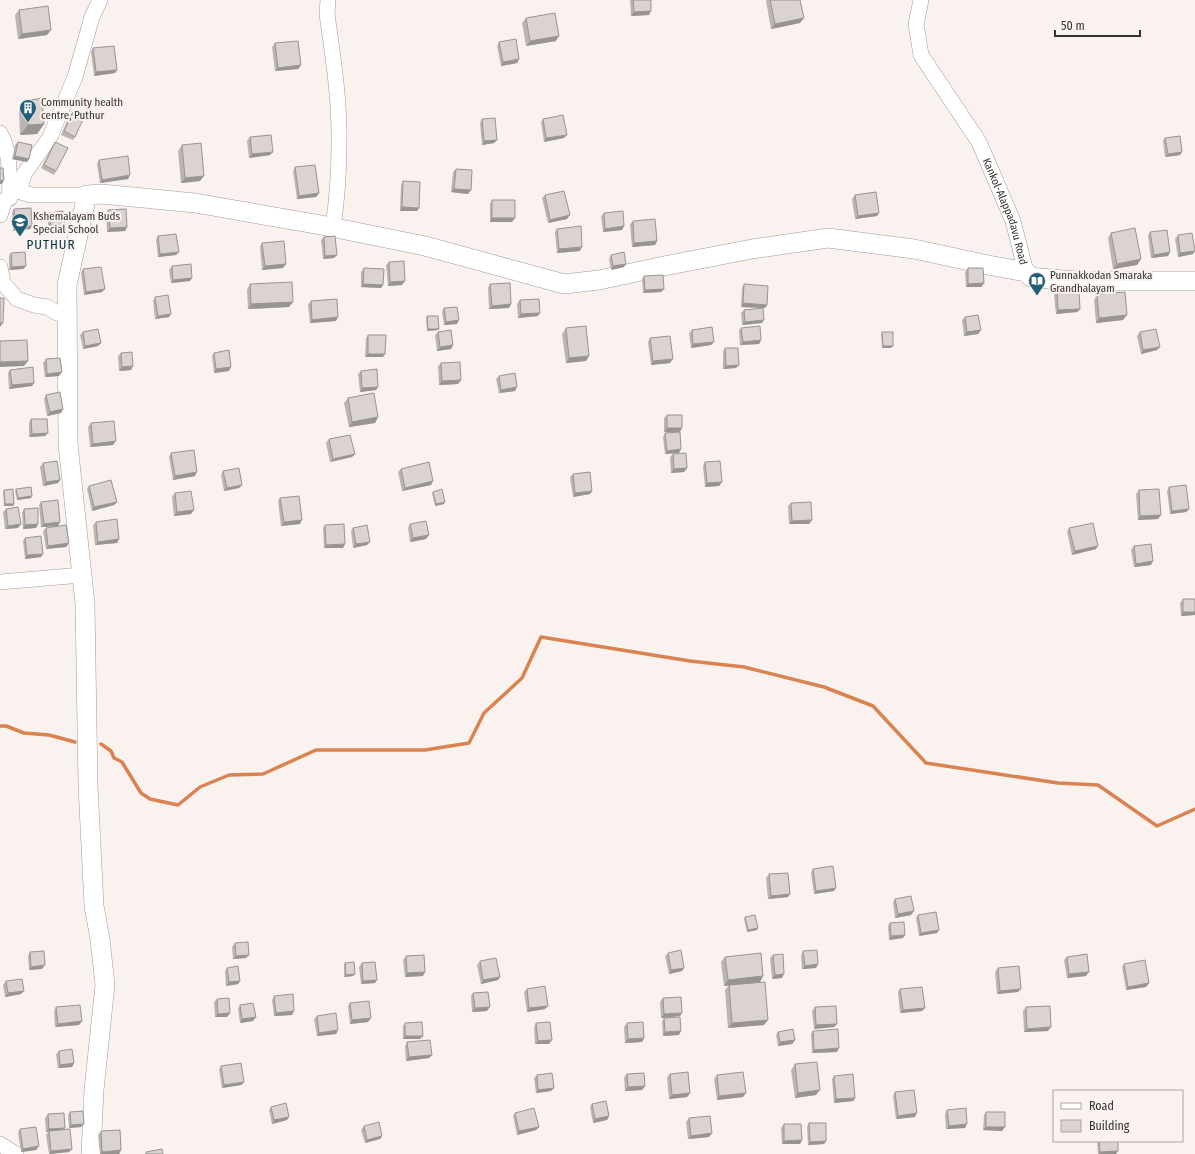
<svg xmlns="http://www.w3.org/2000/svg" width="1195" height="1154" viewBox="0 0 1195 1154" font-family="'Fira Sans Condensed',sans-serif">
  <rect width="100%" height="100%" fill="#f9f2ee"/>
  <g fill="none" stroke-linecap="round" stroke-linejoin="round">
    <!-- stream -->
    <path stroke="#da8350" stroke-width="3.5" d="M 0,726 L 6,726 L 24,733 L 49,735 L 75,742
      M 101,744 L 111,751 L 114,758 L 122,762 L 141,793 L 150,799 L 178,805 L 200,787 L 229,775 L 263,774 L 316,750 L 425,750 L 469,743 L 484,713 L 522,678 L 541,637 L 690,661 L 744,667 L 824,687 L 873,706 L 926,763 L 1058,783 L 1098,785 L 1157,826 L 1195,809"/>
    <defs>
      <g id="minor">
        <path d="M 328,0 L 327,14 C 333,57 340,101 339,145 C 339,173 337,200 333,227"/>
        <path id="s1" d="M 921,0 L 916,24 L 921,55 L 979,142 L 1013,221 L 1026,272"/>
        <path d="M 0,133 C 11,152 9,177 10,198"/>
        <path d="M 87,195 L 31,195 L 21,192 L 21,185 L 24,174 L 50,137 L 75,77 L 92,17 L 100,0"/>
        <path d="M 0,215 L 5,200"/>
        <path d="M 0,267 L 3,283 L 17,299 L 34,305 L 47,307 L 57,313 L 68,315"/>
        <path d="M 0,582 L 82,575"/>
        <path d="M 0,1144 L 16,1154"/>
      </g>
      <path id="major" d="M 91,1154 L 94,1090 L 105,985 L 100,939 L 94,906 L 88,786 L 85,604 L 68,444 L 67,285 L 87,195 L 102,194 L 195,203 L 321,225 L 425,246 L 564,284 L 599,280 L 664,266 L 752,249 L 828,238 L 914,249 L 988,265 L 1026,272 L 1031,277 L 1039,278 L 1076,281 L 1195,281"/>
    </defs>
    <!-- minor casing -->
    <use href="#minor" stroke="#a29b98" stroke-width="16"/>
    <!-- major casing -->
    <use href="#major" stroke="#a29b98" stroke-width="20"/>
    <!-- minor -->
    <use href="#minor" stroke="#fff" stroke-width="15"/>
    <!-- major -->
    <use href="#major" stroke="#fff" stroke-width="19"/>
  </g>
  <!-- wall -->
  <path fill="#bbb5b2" d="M 630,0 L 651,0 L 649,15 L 631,16 Z
    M 767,0 L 800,0 L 800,23 L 771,29 L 766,1 Z
    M 19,10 L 47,35 L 18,39 L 15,15 Z
    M 526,18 L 556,41 L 526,46 L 522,23 Z
    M 499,42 L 519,59 L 517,63 L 501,66 L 497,46 Z
    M 275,43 L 301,65 L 298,69 L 275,71 L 272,47 Z
    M 93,48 L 117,70 L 115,73 L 94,76 L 91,52 Z
    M 26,101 L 44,124 L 37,134 L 20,135 L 19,111 Z
    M 73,112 L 75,137 L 73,140 L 61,135 L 70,115 Z
    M 482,119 L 497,140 L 494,143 L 482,145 L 480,123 Z
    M 543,119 L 564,138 L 544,142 L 541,122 Z
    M 250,137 L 270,155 L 249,158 L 247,141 Z
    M 1165,138 L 1182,152 L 1180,155 L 1165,157 L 1163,141 Z
    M 18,142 L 27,162 L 12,159 L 15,145 Z
    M 55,142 L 56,171 L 54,175 L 41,168 L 53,145 Z
    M 182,145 L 200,181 L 181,183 L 178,151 Z
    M 99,160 L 128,179 L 100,183 L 97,164 Z
    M 295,167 L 319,193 L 316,197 L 297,199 L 293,171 Z
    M 456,169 L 468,194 L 451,192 L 453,172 Z
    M 403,181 L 419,208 L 417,211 L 400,211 L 401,185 Z
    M 545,195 L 567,219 L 548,223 L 542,198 Z
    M 855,195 L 877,216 L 855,219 L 852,199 Z
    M 492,200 L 512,222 L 490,222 L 490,204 Z
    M 14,209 L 32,226 L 30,229 L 13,231 L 12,213 Z
    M 108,210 L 127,227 L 125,231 L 107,232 L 106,214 Z
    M 49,213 L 63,229 L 49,231 L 47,217 Z
    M 604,213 L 624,226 L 622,230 L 603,232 L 601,216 Z
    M 633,221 L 657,241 L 655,245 L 632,247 L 630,224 Z
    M 557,229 L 580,251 L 557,253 L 555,232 Z
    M 1150,232 L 1170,252 L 1168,256 L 1151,258 L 1148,236 Z
    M 1111,233 L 1141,259 L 1137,265 L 1113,269 L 1108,238 Z
    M 1178,235 L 1193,254 L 1178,257 L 1175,239 Z
    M 158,236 L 176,255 L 158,257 L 156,240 Z
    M 324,237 L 334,258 L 323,259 L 321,240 Z
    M 262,243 L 283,268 L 262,270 L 260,247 Z
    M 11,253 L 26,266 L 23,269 L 9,270 L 9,256 Z
    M 611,255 L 624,267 L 611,270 L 609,259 Z
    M 389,262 L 402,285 L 388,286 L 386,265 Z
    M 172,266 L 190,281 L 171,283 L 169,270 Z
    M 364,268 L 383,285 L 381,288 L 361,287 L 361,272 Z
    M 968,268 L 984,283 L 981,287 L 966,287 L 965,272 Z
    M 83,269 L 102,292 L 84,295 L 81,273 Z
    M 644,276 L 664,289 L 661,292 L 643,293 L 642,279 Z
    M 250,284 L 289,307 L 248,309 L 247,290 Z
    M 490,284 L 511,304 L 509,308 L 489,309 L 488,288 Z
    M 744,284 L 767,305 L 765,308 L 741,307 L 742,288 Z
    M 1057,292 L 1080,309 L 1077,312 L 1056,314 L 1054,295 Z
    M 1097,294 L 1123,320 L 1096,323 L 1094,300 Z
    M 155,297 L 169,317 L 155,319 L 153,301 Z
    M 520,300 L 538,316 L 518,318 L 517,304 Z
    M 311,301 L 336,321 L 310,323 L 308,305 Z
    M 444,308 L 457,324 L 444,325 L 442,312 Z
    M 744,310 L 762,323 L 742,325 L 741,313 Z
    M 427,316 L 439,329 L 438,330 L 427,331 L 426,318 Z
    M 965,317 L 981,330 L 978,334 L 964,336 L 962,320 Z
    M 566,328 L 589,356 L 586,361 L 566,363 L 562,334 Z
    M 741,328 L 761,340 L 759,344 L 740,345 L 739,331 Z
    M 692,330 L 714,342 L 711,345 L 691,348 L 689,333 Z
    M 83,332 L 101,343 L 98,346 L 83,349 L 80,335 Z
    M 438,332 L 453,345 L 451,349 L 437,351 L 435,335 Z
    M 882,332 L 891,348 L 882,348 L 881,334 Z
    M 1140,332 L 1157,350 L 1141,354 L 1137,336 Z
    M 368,335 L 383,357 L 365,357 L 366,338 Z
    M 650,338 L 670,363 L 651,365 L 648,342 Z
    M 725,348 L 736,368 L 723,369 L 723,352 Z
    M 121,353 L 131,370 L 119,371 L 118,356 Z
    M 214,353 L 229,371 L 214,373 L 212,356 Z
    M 46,359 L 59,376 L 45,377 L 43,363 Z
    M 441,363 L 461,380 L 458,384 L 439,385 L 438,366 Z
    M 10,370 L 34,383 L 32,386 L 9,389 L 8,373 Z
    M 361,371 L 378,387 L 376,390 L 360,392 L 358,374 Z
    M 499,376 L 515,391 L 499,393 L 496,379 Z
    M 46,395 L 63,409 L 61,413 L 47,416 L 44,399 Z
    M 348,398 L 378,417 L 375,423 L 349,427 L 344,403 Z
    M 667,415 L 682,415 L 664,432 L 664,418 Z
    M 31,419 L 45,436 L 29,437 L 29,423 Z
    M 91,423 L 113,445 L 90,447 L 88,427 Z
    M 665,433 L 679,453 L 665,454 L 663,437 Z
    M 329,439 L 352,457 L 330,462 L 326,443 Z
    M 171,453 L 195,476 L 173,480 L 169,457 Z
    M 673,454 L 687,468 L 684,472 L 671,473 L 670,457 Z
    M 705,462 L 722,482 L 719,486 L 705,487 L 703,466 Z
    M 43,463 L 60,480 L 58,483 L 43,486 L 40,467 Z
    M 401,469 L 431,485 L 402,491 L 398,472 Z
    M 223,471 L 239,488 L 224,491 L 221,475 Z
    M 573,474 L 592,491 L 590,494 L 573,497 L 570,477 Z
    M 89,486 L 117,502 L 114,505 L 92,511 L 87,489 Z
    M 1169,487 L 1189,509 L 1186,512 L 1170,514 L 1167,491 Z
    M 16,489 L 31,498 L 17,500 L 15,491 Z
    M 4,490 L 14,504 L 13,506 L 4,506 L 3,492 Z
    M 1139,490 L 1158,519 L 1138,520 L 1136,494 Z
    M 433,492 L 444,504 L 435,506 L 432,493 Z
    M 175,493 L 191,514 L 174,516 L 172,497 Z
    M 280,498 L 300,524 L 281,526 L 278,501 Z
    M 41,502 L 58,526 L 41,527 L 39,505 Z
    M 791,503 L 812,520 L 809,524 L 789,524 L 788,506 Z
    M 6,509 L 18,528 L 5,529 L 3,512 Z
    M 24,509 L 38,524 L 36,528 L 23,529 L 22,513 Z
    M 96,522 L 119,539 L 117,543 L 95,545 L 93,525 Z
    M 410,524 L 426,539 L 410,542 L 408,528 Z
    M 325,525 L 343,548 L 324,548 L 323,528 Z
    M 46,528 L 69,543 L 66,547 L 46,549 L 43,531 Z
    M 353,528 L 367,545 L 353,548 L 351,531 Z
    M 1069,528 L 1096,549 L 1072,555 L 1067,532 Z
    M 25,538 L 41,557 L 25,559 L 23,541 Z
    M 1134,546 L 1151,565 L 1134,567 L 1131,550 Z
    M 1183,599 L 1195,599 L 1195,615 L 1181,616 L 1180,603 Z
    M 813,869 L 834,891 L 814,894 L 811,873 Z
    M 769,874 L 788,897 L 768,899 L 766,878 Z
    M 895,899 L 911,915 L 895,918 L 893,902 Z
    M 918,915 L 937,933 L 919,936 L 916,918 Z
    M 745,917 L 758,928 L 757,930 L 747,932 L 744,919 Z
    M 890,923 L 903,938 L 889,940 L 888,926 Z
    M 235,943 L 246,958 L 233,959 L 232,947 Z
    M 803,951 L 818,964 L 816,968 L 802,969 L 801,955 Z
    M 30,952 L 42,969 L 29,970 L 28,956 Z
    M 668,953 L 684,968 L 682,971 L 669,974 L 665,956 Z
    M 773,955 L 782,978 L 772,979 L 770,958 Z
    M 406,956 L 423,976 L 405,977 L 403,960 Z
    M 725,957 L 763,976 L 760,982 L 734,985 L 764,1025 L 728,1028 L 725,990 L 729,985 L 724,986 L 721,962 Z
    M 1067,957 L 1086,976 L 1067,978 L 1064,960 Z
    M 480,961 L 500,977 L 498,980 L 481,984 L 477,965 Z
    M 345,963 L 353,976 L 344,977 L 344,964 Z
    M 362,963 L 375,983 L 361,984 L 359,967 Z
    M 1124,964 L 1149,983 L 1146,987 L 1126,990 L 1122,967 Z
    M 227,968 L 240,981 L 238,984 L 226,986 L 225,971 Z
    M 998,968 L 1018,992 L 997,994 L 995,972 Z
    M 6,981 L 21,994 L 5,997 L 3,985 Z
    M 527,989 L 545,1009 L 527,1012 L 524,992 Z
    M 900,989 L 922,1011 L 900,1013 L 898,992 Z
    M 473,993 L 487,1011 L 472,1012 L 471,996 Z
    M 274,996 L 292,1015 L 274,1016 L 272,1000 Z
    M 663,998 L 680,1016 L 661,1018 L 660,1002 Z
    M 217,999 L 230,1013 L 227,1017 L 215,1017 L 214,1002 Z
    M 350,1003 L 368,1022 L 350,1024 L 348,1006 Z
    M 240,1005 L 256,1017 L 253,1021 L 240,1023 L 238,1009 Z
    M 56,1007 L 82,1021 L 79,1025 L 55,1027 L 54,1011 Z
    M 815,1007 L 837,1024 L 834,1027 L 814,1029 L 812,1011 Z
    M 1026,1007 L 1048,1031 L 1024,1032 L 1023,1011 Z
    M 317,1016 L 338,1030 L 336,1034 L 317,1036 L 314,1019 Z
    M 664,1018 L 679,1035 L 663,1036 L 662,1022 Z
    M 405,1023 L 420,1039 L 403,1039 L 403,1026 Z
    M 536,1023 L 549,1044 L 535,1044 L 534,1027 Z
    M 627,1023 L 644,1038 L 642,1042 L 625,1043 L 624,1027 Z
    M 813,1031 L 837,1052 L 812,1053 L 811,1034 Z
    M 778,1032 L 795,1040 L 792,1044 L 778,1046 L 776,1035 Z
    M 407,1042 L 432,1055 L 429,1058 L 406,1061 L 405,1046 Z
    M 59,1051 L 74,1063 L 72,1067 L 58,1068 L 56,1054 Z
    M 795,1064 L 816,1095 L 795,1098 L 791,1070 Z
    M 221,1066 L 244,1082 L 241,1085 L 222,1088 L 219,1070 Z
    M 627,1074 L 645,1086 L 642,1090 L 625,1091 L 624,1077 Z
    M 670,1074 L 690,1093 L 687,1097 L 669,1099 L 667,1077 Z
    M 537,1075 L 551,1091 L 536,1093 L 534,1078 Z
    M 717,1075 L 743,1097 L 717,1100 L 714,1079 Z
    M 834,1076 L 855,1098 L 853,1101 L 834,1103 L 832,1079 Z
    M 895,1092 L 915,1117 L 896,1119 L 893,1096 Z
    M 592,1104 L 609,1116 L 607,1120 L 593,1123 L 590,1107 Z
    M 271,1107 L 287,1120 L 272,1124 L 269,1110 Z
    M 947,1110 L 965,1128 L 946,1129 L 945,1114 Z
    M 70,1112 L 84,1124 L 81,1127 L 69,1128 L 68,1115 Z
    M 986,1112 L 1002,1131 L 983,1130 L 984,1115 Z
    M 515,1113 L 539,1127 L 536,1130 L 517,1135 L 513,1116 Z
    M 48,1114 L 64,1130 L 72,1149 L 69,1152 L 49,1154 L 46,1135 L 48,1132 L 46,1132 L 45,1118 Z
    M 689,1118 L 712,1133 L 709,1137 L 688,1139 L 686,1122 Z
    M 809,1123 L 826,1141 L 824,1144 L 808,1145 L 807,1127 Z
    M 784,1124 L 802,1140 L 800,1144 L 782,1144 L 781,1128 Z
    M 364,1126 L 382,1136 L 380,1139 L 365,1143 L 361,1130 Z
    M 20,1129 L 36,1150 L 21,1152 L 18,1133 Z
    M 101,1131 L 121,1150 L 119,1154 L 100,1154 L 98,1135 Z
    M 1097,1141 L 1118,1141 L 1116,1154 L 1098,1154 Z"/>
  <!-- shaded-wall -->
  <path fill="#999491" d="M 651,11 L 649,15 L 631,16 L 634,12 Z
    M 804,18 L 800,23 L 771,29 L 775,24 Z
    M 51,30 L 47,35 L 18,39 L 22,34 Z
    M 559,36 L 556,41 L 526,46 L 530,41 Z
    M 519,59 L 517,63 L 501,66 L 503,62 Z
    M 301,65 L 298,69 L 275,71 L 278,68 Z
    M 117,70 L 115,73 L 94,76 L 96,72 Z
    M 44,124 L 37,134 L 20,135 L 28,125 Z
    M 567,135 L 564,138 L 544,142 L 546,138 Z
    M 497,140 L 494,143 L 482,145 L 484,141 Z
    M 273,152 L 270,155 L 249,158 L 252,154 Z
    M 1182,152 L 1180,155 L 1165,157 L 1168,154 Z
    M 15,156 L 29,159 L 27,162 L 12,159 Z
    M 130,175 L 128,179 L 100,183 L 102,180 Z
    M 204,176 L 200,181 L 181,183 L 185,178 Z
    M 4,180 L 2,184 L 0,184 L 0,181 Z
    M 454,189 L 471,190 L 468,194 L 451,192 Z
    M 319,193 L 316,197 L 297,199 L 299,196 Z
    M 402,207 L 419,208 L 417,211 L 400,211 Z
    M 879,213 L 877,216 L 855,219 L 858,216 Z
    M 570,215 L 567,219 L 548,223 L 550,220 Z
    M 492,218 L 515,218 L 512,222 L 490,222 Z
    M 65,225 L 63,229 L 49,231 L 51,227 Z
    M 32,226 L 30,229 L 13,231 L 16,227 Z
    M 624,226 L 622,230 L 603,232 L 605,229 Z
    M 127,227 L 125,231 L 107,232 L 110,228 Z
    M 657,241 L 655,245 L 632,247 L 634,243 Z
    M 582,247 L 580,251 L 557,253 L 559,249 Z
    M 1195,251 L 1193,254 L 1178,257 L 1180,253 Z
    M 179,252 L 176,255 L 158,257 L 160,254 Z
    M 1170,252 L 1168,256 L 1151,258 L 1154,255 Z
    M 337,255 L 334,258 L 323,259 L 325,256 Z
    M 1141,259 L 1137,265 L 1113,269 L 1117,264 Z
    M 286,264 L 283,268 L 262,270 L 265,266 Z
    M 626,264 L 624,267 L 611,270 L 613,266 Z
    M 26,266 L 23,269 L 9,270 L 12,267 Z
    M 192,278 L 190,281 L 171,283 L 173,280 Z
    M 405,281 L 402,285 L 388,286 L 390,282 Z
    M 984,283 L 981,287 L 966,287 L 968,284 Z
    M 363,284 L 383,285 L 381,288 L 361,287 Z
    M 105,289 L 102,292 L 84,295 L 86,292 Z
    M 664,289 L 661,292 L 643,293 L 645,290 Z
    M 293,302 L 289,307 L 248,309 L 251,304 Z
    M 743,303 L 767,305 L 765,308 L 741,307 Z
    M 511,304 L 509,308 L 489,309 L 492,306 Z
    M 1080,309 L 1077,312 L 1056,314 L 1058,310 Z
    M 540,313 L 538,316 L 518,318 L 521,314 Z
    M 171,314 L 169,317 L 155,319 L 158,316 Z
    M 1127,315 L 1123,320 L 1096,323 L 1099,318 Z
    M 338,317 L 336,321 L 310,323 L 312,320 Z
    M 459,320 L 457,324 L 444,325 L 446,322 Z
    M 764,320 L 762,323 L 742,325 L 745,322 Z
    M 0,323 L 3,323 L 0,327 Z
    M 428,329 L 439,329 L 438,330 L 427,331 Z
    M 981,330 L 978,334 L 964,336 L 967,332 Z
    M 761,340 L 759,344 L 740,345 L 743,342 Z
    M 714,342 L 711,345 L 691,348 L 693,344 Z
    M 101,343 L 98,346 L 83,349 L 85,346 Z
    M 453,345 L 451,349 L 437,351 L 440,347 Z
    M 883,346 L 893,346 L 891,348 L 882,348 Z
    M 1160,347 L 1157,350 L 1141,354 L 1143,350 Z
    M 368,354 L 385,354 L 383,357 L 365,357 Z
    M 589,356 L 586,361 L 566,363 L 569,358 Z
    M 673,359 L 670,363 L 651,365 L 653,361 Z
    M 28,361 L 24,366 L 0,367 L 0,362 Z
    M 739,365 L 736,368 L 723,369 L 726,366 Z
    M 133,366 L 131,370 L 119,371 L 122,367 Z
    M 231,367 L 229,371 L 214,373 L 216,369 Z
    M 62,372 L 59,376 L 45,377 L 47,374 Z
    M 461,380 L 458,384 L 439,385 L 442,381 Z
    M 34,383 L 32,386 L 9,389 L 12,385 Z
    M 378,387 L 376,390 L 360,392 L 362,388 Z
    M 517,387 L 515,391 L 499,393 L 501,390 Z
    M 63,409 L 61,413 L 47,416 L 50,412 Z
    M 378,417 L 375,423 L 349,427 L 352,422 Z
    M 667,428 L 682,428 L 680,432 L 664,432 Z
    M 48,433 L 45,436 L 29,437 L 32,434 Z
    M 116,441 L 113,445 L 90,447 L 93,444 Z
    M 681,449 L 679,453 L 665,454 L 667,451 Z
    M 355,454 L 352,457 L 330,462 L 333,459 Z
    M 687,468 L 684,472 L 671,473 L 674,469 Z
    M 197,472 L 195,476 L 173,480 L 175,476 Z
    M 60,480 L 58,483 L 43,486 L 46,482 Z
    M 433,481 L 431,485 L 402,491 L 405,488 Z
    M 722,482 L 719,486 L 705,487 L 707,483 Z
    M 242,485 L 239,488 L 224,491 L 227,488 Z
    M 592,491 L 590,494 L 573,497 L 575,493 Z
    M 32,496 L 31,498 L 17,500 L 18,498 Z
    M 117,502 L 114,505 L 92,511 L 94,507 Z
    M 445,502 L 444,504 L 435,506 L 436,504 Z
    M 5,504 L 14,504 L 13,506 L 4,506 Z
    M 1189,509 L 1186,512 L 1170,514 L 1172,511 Z
    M 194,510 L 191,514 L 174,516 L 177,512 Z
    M 1161,515 L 1158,519 L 1138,520 L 1140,516 Z
    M 302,520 L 300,524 L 281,526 L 284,522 Z
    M 812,520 L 809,524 L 789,524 L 792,521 Z
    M 60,522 L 58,526 L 41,527 L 44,524 Z
    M 21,524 L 18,528 L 5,529 L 8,526 Z
    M 38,524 L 36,528 L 23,529 L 25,525 Z
    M 429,535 L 426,539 L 410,542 L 413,538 Z
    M 119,539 L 117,543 L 95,545 L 98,542 Z
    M 370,542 L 367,545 L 353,548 L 356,544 Z
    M 69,543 L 66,547 L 46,549 L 48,546 Z
    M 345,544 L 343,548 L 324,548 L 326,545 Z
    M 1098,546 L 1096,549 L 1072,555 L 1075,551 Z
    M 43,554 L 41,557 L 25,559 L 27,555 Z
    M 1153,561 L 1151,565 L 1134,567 L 1136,564 Z
    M 1183,612 L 1195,612 L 1195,615 L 1181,616 Z
    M 836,888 L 834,891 L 814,894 L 816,891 Z
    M 790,894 L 788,897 L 768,899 L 771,896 Z
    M 914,911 L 911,915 L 895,918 L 898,914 Z
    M 758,928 L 757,930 L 747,932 L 748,930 Z
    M 939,930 L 937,933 L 919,936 L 921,933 Z
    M 905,935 L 903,938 L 889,940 L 891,936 Z
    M 249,955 L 246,958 L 233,959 L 236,956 Z
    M 818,964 L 816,968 L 802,969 L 805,966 Z
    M 45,965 L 42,969 L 29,970 L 31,967 Z
    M 684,968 L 682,971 L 669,974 L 671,970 Z
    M 425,972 L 423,976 L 405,977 L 407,973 Z
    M 1089,972 L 1086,976 L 1067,978 L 1069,974 Z
    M 355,974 L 353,976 L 344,977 L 346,975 Z
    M 784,974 L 782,978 L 772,979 L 775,975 Z
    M 763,976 L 760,982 L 724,986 L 728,980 Z
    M 500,977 L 498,980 L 481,984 L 483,980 Z
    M 377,980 L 375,983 L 361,984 L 363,981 Z
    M 240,981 L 238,984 L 226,986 L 229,982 Z
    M 1149,983 L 1146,987 L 1126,990 L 1128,987 Z
    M 1021,989 L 1018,992 L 997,994 L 1000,991 Z
    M 24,991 L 21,994 L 5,997 L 8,993 Z
    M 548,1006 L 545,1009 L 527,1012 L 529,1008 Z
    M 490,1007 L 487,1011 L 472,1012 L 475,1008 Z
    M 925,1008 L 922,1011 L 900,1013 L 903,1010 Z
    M 294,1011 L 292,1015 L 274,1016 L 276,1013 Z
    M 230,1013 L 227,1017 L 215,1017 L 218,1014 Z
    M 682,1013 L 680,1016 L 661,1018 L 664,1014 Z
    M 256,1017 L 253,1021 L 240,1023 L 242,1019 Z
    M 371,1018 L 368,1022 L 350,1024 L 352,1020 Z
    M 768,1020 L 764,1025 L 728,1028 L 732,1023 Z
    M 82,1021 L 79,1025 L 55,1027 L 58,1024 Z
    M 837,1024 L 834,1027 L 814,1029 L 816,1025 Z
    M 1051,1027 L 1048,1031 L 1024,1032 L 1027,1029 Z
    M 338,1030 L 336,1034 L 317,1036 L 319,1033 Z
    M 681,1031 L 679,1035 L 663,1036 L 665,1032 Z
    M 405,1036 L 423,1036 L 420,1039 L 403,1039 Z
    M 644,1038 L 642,1042 L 625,1043 L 628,1039 Z
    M 552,1040 L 549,1044 L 535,1044 L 538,1041 Z
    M 795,1040 L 792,1044 L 778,1046 L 780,1042 Z
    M 839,1048 L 837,1052 L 812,1053 L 814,1050 Z
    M 432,1055 L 429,1058 L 406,1061 L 409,1057 Z
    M 74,1063 L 72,1067 L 58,1068 L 60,1065 Z
    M 244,1082 L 241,1085 L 222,1088 L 224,1085 Z
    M 645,1086 L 642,1090 L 625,1091 L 628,1087 Z
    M 554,1088 L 551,1091 L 536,1093 L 538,1090 Z
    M 820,1090 L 816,1095 L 795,1098 L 798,1093 Z
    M 690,1093 L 687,1097 L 669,1099 L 672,1095 Z
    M 746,1093 L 743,1097 L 717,1100 L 719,1096 Z
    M 855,1098 L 853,1101 L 834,1103 L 836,1099 Z
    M 917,1113 L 915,1117 L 896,1119 L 898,1116 Z
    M 609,1116 L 607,1120 L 593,1123 L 595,1119 Z
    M 289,1117 L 287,1120 L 272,1124 L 274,1120 Z
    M 84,1124 L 81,1127 L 69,1128 L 71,1125 Z
    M 967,1124 L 965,1128 L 946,1129 L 949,1126 Z
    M 539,1127 L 536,1130 L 517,1135 L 519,1131 Z
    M 986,1127 L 1005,1127 L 1002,1131 L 983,1130 Z
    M 65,1128 L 63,1132 L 49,1131 L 48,1132 L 46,1132 L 49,1129 Z
    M 712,1133 L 709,1137 L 688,1139 L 691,1136 Z
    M 382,1136 L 380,1139 L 365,1143 L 367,1140 Z
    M 802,1140 L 800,1144 L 782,1144 L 784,1141 Z
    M 826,1141 L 824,1144 L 808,1145 L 810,1142 Z
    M 39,1146 L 36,1150 L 21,1152 L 23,1149 Z
    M 72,1149 L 69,1152 L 49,1154 L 51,1151 Z
    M 121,1150 L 119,1154 L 100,1154 L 102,1152 Z
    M 1118,1151 L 1116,1154 L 1099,1154 L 1100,1152 Z"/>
  <!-- building -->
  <path fill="#dad3cf" stroke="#999491" d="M 633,0 L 651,0 L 651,11 L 634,12 Z
    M 770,0 L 800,0 L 804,18 L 775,24 Z
    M 48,6 L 51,30 L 22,34 L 19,10 Z
    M 555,13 L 559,36 L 530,41 L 526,18 Z
    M 516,39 L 519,59 L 503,62 L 499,42 Z
    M 298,41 L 301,65 L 278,68 L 275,43 Z
    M 114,46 L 117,70 L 96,72 L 93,48 Z
    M 42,98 L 44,124 L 28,125 L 26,101 Z
    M 73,112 L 84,117 L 75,137 L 64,131 Z
    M 563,115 L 567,135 L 546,138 L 543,119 Z
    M 495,118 L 497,140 L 484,141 L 482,119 Z
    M 271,135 L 273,152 L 252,154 L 250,137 Z
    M 1180,136 L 1182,152 L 1168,154 L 1165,138 Z
    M 18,142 L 32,145 L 29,159 L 15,156 Z
    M 55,142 L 68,148 L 56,171 L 44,165 Z
    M 201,143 L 204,176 L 185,178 L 182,145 Z
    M 128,156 L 130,175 L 102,180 L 99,160 Z
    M 315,165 L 319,193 L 299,196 L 295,167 Z
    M 0,168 L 3,168 L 4,180 L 0,181 Z
    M 456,169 L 472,170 L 471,190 L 454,189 Z
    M 403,181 L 420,182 L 419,208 L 402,207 Z
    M 564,191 L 570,215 L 550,220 L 545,195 Z
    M 876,192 L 879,213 L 858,216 L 855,195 Z
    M 492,200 L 515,200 L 515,218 L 492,218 Z
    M 31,208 L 32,226 L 16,227 L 14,209 Z
    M 126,209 L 127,227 L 110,228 L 108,210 Z
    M 63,211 L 65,225 L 51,227 L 49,213 Z
    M 623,211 L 624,226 L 605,229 L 604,213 Z
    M 655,219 L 657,241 L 634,243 L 633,221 Z
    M 581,226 L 582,247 L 559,249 L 557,229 Z
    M 1135,228 L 1141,259 L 1117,264 L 1111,233 Z
    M 1167,230 L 1170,252 L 1154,255 L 1150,232 Z
    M 1192,233 L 1195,251 L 1180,253 L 1178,235 Z
    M 176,234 L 179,252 L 160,254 L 158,236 Z
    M 335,236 L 337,255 L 325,256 L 324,237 Z
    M 284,241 L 286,264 L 265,266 L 262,243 Z
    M 25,252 L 26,266 L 12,267 L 11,253 Z
    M 624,252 L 626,264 L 613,266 L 611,255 Z
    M 404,261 L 405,281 L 390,282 L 389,262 Z
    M 191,264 L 192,278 L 173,280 L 172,266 Z
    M 101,267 L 105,289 L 86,292 L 83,269 Z
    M 364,268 L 384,269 L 383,285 L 363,284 Z
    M 968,268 L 983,268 L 984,283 L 968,284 Z
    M 663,275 L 664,289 L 645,290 L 644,276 Z
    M 292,282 L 293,302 L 251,304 L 250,284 Z
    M 510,283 L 511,304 L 492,306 L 490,284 Z
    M 744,284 L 768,286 L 767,305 L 743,303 Z
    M 1079,291 L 1080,309 L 1058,310 L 1057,292 Z
    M 1125,292 L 1127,315 L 1099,318 L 1097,294 Z
    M 168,295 L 171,314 L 158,316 L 155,297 Z
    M 0,298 L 4,298 L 3,323 L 0,323 Z
    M 337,299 L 338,317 L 312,320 L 311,301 Z
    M 539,299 L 540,313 L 521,314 L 520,300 Z
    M 457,307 L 459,320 L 446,322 L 444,308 Z
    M 763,308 L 764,320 L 745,322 L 744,310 Z
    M 978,315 L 981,330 L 967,332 L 965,317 Z
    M 427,316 L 438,316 L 439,329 L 428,329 Z
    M 586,326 L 589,356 L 569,358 L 566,328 Z
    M 760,326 L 761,340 L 743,342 L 741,328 Z
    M 712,327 L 714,342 L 693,344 L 692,330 Z
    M 98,329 L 101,343 L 85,346 L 83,332 Z
    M 1156,329 L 1160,347 L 1143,350 L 1140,332 Z
    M 451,330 L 453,345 L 440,347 L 438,332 Z
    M 882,332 L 893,332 L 893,346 L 883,346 Z
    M 368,335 L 386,335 L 385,354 L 368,354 Z
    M 670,336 L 673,359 L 653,361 L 650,338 Z
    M 27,340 L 28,361 L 0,362 L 0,341 Z
    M 725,348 L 738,348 L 739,365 L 726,366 Z
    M 229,350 L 231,367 L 216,369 L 214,353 Z
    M 132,352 L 133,366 L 122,367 L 121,353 Z
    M 60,358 L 62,372 L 47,374 L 46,359 Z
    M 460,362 L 461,380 L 442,381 L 441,363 Z
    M 33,367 L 34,383 L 12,385 L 10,370 Z
    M 377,369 L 378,387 L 362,388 L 361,371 Z
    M 515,373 L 517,387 L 501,390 L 499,376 Z
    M 60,392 L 63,409 L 50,412 L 46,395 Z
    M 374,393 L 378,417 L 352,422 L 348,398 Z
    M 667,415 L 682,415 L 682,428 L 667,428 Z
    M 31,419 L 47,419 L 48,433 L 32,434 Z
    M 114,421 L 116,441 L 93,444 L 91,423 Z
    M 680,432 L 681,449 L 667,451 L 665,433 Z
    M 350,435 L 355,454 L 333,459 L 329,439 Z
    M 194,450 L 197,472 L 175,476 L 171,453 Z
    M 686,453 L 687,468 L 674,469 L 673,454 Z
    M 57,461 L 60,480 L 46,482 L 43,463 Z
    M 720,461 L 722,482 L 707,483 L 705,462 Z
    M 429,462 L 433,481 L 405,488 L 401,469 Z
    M 239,468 L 242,485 L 227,488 L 223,471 Z
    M 590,472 L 592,491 L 575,493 L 573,474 Z
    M 111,480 L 117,502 L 94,507 L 89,486 Z
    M 1186,485 L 1189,509 L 1172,511 L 1169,487 Z
    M 31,487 L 32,496 L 18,498 L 16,489 Z
    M 13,489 L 14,504 L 5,504 L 4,490 Z
    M 442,489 L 445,502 L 436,504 L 433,492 Z
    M 1159,489 L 1161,515 L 1140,516 L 1139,490 Z
    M 191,491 L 194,510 L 177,512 L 175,493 Z
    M 299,496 L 302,520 L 284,522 L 280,498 Z
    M 58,500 L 60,522 L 44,524 L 41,502 Z
    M 811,502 L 812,520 L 792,521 L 791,503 Z
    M 18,507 L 21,524 L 8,526 L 6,509 Z
    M 38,508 L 38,524 L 25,525 L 24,509 Z
    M 117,519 L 119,539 L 98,542 L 96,522 Z
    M 426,521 L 429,535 L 413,538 L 410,524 Z
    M 1093,523 L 1098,546 L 1075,551 L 1069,528 Z
    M 344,524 L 345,544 L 326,545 L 325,525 Z
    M 66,525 L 69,543 L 48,546 L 46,528 Z
    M 367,525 L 370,542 L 356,544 L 353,528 Z
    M 41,536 L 43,554 L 27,555 L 25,538 Z
    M 1151,544 L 1153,561 L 1136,564 L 1134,546 Z
    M 1183,599 L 1195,599 L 1195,612 L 1183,612 Z
    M 833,866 L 836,888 L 816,891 L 813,869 Z
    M 788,873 L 790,894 L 771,896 L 769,874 Z
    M 911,896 L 914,911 L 898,914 L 895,899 Z
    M 936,912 L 939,930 L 921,933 L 918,915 Z
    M 755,915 L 758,928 L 748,930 L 745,917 Z
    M 904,922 L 905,935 L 891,936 L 890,923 Z
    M 248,942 L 249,955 L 236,956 L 235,943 Z
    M 681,950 L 684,968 L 671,970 L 668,953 Z
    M 817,950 L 818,964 L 805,966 L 803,951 Z
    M 44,951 L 45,965 L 31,967 L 30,952 Z
    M 761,953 L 763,976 L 728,980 L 725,957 Z
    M 783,954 L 784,974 L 775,975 L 773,955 Z
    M 1087,954 L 1089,972 L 1069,974 L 1067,957 Z
    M 424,955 L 425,972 L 407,973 L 406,956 Z
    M 496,958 L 500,977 L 483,980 L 480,961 Z
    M 1145,960 L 1149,983 L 1128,987 L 1124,964 Z
    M 354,962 L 355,974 L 346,975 L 345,963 Z
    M 375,962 L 377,980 L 363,981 L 362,963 Z
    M 238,966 L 240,981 L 229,982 L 227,968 Z
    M 1019,966 L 1021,989 L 1000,991 L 998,968 Z
    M 22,979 L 24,991 L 8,993 L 6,981 Z
    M 765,982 L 768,1020 L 732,1023 L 729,985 Z
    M 545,986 L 548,1006 L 529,1008 L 527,989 Z
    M 922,987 L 925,1008 L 903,1010 L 900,989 Z
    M 488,992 L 490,1007 L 475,1008 L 473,993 Z
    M 293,994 L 294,1011 L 276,1013 L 274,996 Z
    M 681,997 L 682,1013 L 664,1014 L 663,998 Z
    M 229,998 L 230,1013 L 218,1014 L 217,999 Z
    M 369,1001 L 371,1018 L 352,1020 L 350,1003 Z
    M 253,1003 L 256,1017 L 242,1019 L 240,1005 Z
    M 80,1005 L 82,1021 L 58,1024 L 56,1007 Z
    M 836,1006 L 837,1024 L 816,1025 L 815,1007 Z
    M 1050,1006 L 1051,1027 L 1027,1029 L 1026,1007 Z
    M 336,1013 L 338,1030 L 319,1033 L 317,1016 Z
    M 680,1017 L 681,1031 L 665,1032 L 664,1018 Z
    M 422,1022 L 423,1036 L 405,1036 L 405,1023 Z
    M 550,1022 L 552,1040 L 538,1041 L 536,1023 Z
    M 643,1022 L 644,1038 L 628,1039 L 627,1023 Z
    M 793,1029 L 795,1040 L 780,1042 L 778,1032 Z
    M 838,1029 L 839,1048 L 814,1050 L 813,1031 Z
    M 430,1040 L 432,1055 L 409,1057 L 407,1042 Z
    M 72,1049 L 74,1063 L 60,1065 L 59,1051 Z
    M 817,1062 L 820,1090 L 798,1093 L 795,1064 Z
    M 241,1063 L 244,1082 L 224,1085 L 221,1066 Z
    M 688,1072 L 690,1093 L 672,1095 L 670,1074 Z
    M 743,1072 L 746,1093 L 719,1096 L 717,1075 Z
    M 552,1073 L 554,1088 L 538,1090 L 537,1075 Z
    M 644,1073 L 645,1086 L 628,1087 L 627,1074 Z
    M 853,1074 L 855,1098 L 836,1099 L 834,1076 Z
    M 914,1090 L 917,1113 L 898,1116 L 895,1092 Z
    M 606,1101 L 609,1116 L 595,1119 L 592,1104 Z
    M 286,1103 L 289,1117 L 274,1120 L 271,1107 Z
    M 534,1108 L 539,1127 L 519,1131 L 515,1113 Z
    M 966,1108 L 967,1124 L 949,1126 L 947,1110 Z
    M 83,1111 L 84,1124 L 71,1125 L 70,1112 Z
    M 986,1112 L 1005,1112 L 1005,1127 L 986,1127 Z
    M 64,1113 L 65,1128 L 49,1129 L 48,1114 Z
    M 710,1116 L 712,1133 L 691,1136 L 689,1118 Z
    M 379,1122 L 382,1136 L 367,1140 L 364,1126 Z
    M 809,1123 L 826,1123 L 826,1141 L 810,1142 Z
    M 784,1124 L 801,1124 L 802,1140 L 784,1141 Z
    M 36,1127 L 39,1146 L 23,1149 L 20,1129 Z
    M 70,1129 L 72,1149 L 51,1151 L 49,1131 Z
    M 120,1130 L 121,1150 L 102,1152 L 101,1131 Z
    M 1099,1141 L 1118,1141 L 1118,1151 L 1100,1152 Z
    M 162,1149 L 163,1154 L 146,1154 L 146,1152 Z"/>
  <!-- icons -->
  <defs>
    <symbol id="building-pin" viewBox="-11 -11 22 30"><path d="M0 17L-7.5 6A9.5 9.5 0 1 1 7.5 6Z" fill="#215f76" stroke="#f9f2ee"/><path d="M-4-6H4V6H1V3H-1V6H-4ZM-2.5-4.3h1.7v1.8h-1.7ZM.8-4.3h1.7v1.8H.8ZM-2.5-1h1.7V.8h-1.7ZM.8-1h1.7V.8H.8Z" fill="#fff"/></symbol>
    <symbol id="school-pin" viewBox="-11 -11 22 30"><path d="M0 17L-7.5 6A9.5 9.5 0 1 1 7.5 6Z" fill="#215f76" stroke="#f9f2ee"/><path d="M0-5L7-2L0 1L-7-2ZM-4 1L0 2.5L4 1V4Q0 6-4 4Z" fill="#fff"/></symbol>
    <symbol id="library-pin" viewBox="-11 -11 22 30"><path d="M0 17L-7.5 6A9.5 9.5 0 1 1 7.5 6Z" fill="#215f76" stroke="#f9f2ee"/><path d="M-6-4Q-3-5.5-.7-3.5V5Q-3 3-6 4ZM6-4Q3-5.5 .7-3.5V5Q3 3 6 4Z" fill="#fff"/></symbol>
  </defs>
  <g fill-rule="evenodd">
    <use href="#building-pin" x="18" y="98" width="20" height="27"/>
    <use href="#school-pin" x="10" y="212" width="20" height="27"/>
    <use href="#library-pin" x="1027" y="271" width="20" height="27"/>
  </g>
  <g text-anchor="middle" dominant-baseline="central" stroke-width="4" stroke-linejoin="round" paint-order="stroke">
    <!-- poi labels -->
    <g font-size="11" fill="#353231" stroke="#f9f2ee" text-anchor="start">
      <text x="41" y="102">Community health<tspan x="41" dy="13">centre, Puthur</tspan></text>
      <text x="33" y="216">Kshemalayam Buds<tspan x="33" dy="13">Special School</tspan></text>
      <text x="1050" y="275">Punnakkodan Smaraka<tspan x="1050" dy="13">Grandhalayam</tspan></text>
    </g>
    <!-- street labels -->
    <g font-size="11" fill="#353231" stroke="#f9f2ee">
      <text stroke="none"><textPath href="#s1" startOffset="235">Kankol-Alappadavu Road</textPath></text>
    </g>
    <!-- quarter labels -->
    <g font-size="13" letter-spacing="1" fill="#003546" stroke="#f9f2ee">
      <text x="51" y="244">PUTHUR</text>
    </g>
  </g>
  <!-- legend -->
  <rect x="1053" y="1090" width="130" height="52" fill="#f9f2ee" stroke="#aba5a2"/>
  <rect x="1061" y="1103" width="20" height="6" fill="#ffffff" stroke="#aba5a2"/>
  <text x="1089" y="1110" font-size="12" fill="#353231">Road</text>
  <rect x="1061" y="1120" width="20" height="12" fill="#dad3cf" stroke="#aba5a2"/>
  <text x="1089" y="1130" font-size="12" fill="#353231">Building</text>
  <!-- scale -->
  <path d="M1055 30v6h85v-6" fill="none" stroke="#353231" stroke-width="2"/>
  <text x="1061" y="30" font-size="12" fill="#353231" stroke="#f9f2ee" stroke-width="3" paint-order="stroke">50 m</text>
</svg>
